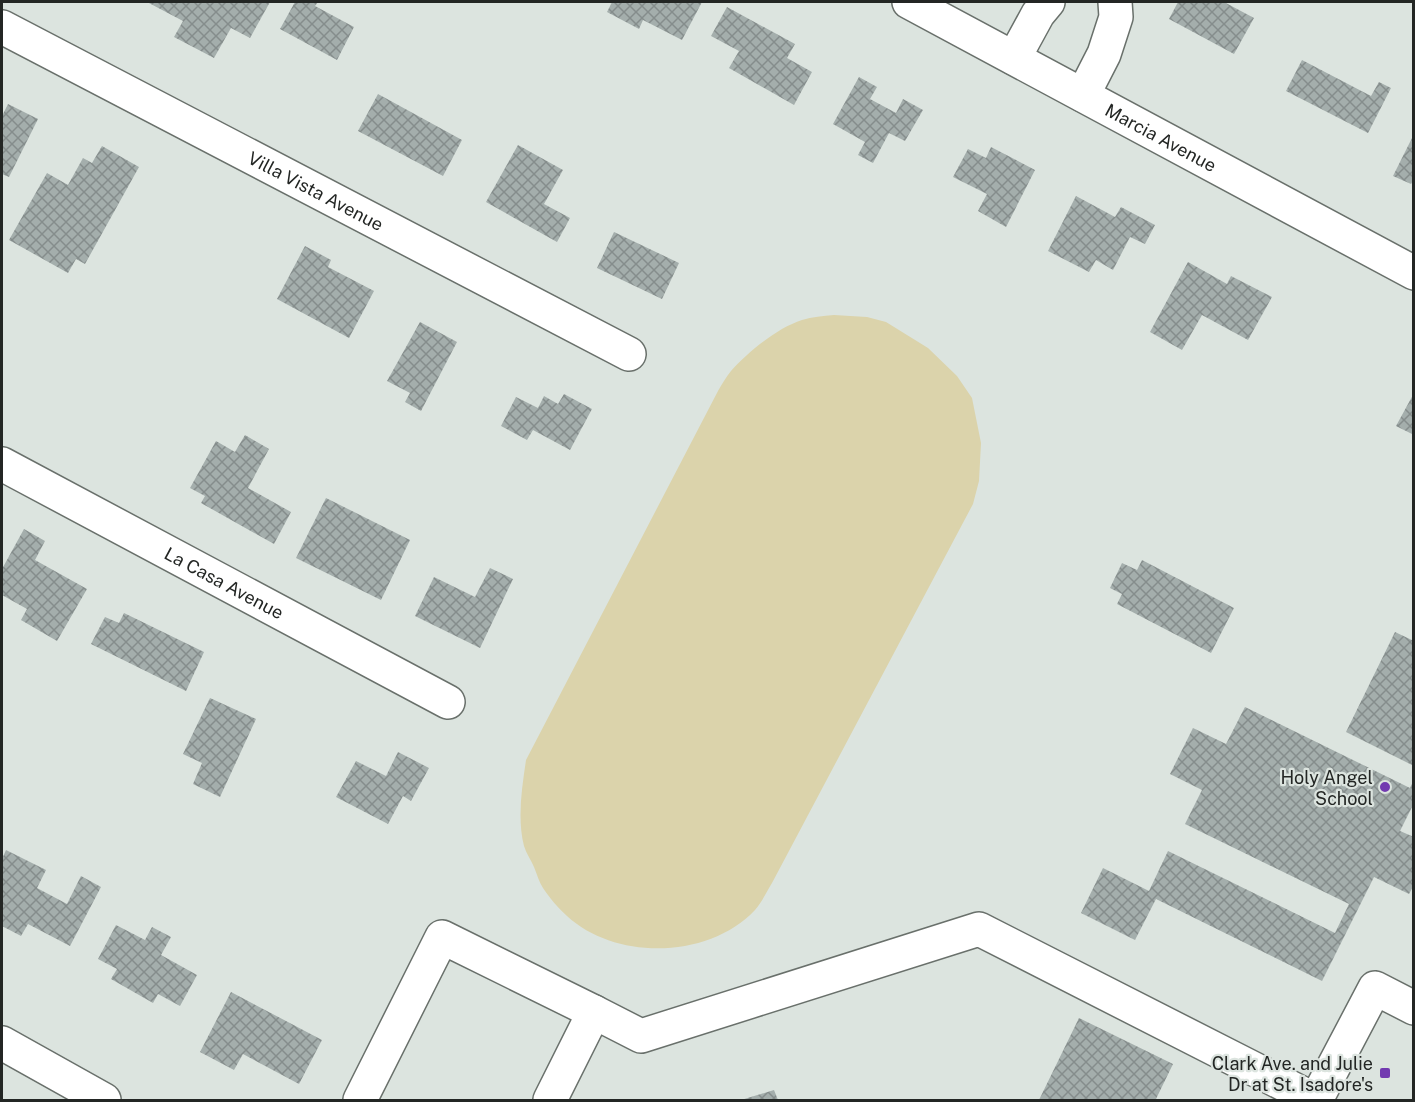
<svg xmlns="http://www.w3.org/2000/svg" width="1415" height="1102" viewBox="0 0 1415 1102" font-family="'Public Sans',sans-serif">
  <defs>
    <pattern id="building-cross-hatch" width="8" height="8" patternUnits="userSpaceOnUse" patternTransform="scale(1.5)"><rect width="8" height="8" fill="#a4aeac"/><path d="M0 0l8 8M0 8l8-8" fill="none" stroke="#858d8c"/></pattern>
  </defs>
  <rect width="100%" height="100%" fill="#dce4df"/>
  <!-- pitch -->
  <path fill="#dbd3ab" d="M 834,315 L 867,317 L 886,322 L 928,348 L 957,376 L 972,398 L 981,443 L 979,481 L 973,504 L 772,883 C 767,891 762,902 755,910 C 709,959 616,961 567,916 C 558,908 549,897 543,888 C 539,882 537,874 534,867 C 531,860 526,853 524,846 C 517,818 522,788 526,760 L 718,391 C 722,384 726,377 731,371 C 748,352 777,328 802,320 C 812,317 823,316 834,315 Z"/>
  <!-- building -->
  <path fill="url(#building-cross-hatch)" d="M 147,2 L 270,2 L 250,38 L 231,28 L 214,58 L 174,37 L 183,21 Z
    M 295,2 L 318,2 L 315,6 L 354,27 L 337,60 L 280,29 Z
    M 612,2 L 702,2 L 682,40 L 643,20 L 639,29 L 607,12 Z
    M 1178,2 L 1224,2 L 1254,18 L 1234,54 L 1169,19 Z
    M 727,7 L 795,44 L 787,58 L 812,72 L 794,105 L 729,68 L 739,51 L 711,36 Z
    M 1302,60 L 1371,96 L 1379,82 L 1391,88 L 1368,133 L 1286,91 Z
    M 859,77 L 877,87 L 870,99 L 896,113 L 903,99 L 923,110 L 905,141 L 889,133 L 873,163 L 858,155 L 865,142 L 833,124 Z
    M 378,94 L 462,140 L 443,176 L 358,131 Z
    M 8,104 L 38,119 L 9,177 L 2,174 L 2,114 L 3,114 Z
    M 1414,134 L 1414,179 L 1411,184 L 1393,176 Z
    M 518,145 L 563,170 L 544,204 L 570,218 L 557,242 L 486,202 Z
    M 102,146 L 139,167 L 85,264 L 76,259 L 68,273 L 9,240 L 47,173 L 68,185 L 83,158 L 92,163 Z
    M 991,147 L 1035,170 L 1006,227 L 978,211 L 987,194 L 953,177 L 968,149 L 986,158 Z
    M 1076,196 L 1115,217 L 1121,207 L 1155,225 L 1145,244 L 1130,237 L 1113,270 L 1096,260 L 1089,272 L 1048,251 Z
    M 614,232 L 679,263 L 662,299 L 597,268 Z
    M 305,246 L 331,260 L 328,267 L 374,291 L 349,338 L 277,299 Z
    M 1188,262 L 1227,284 L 1231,276 L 1272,297 L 1248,340 L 1202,315 L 1182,350 L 1150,332 Z
    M 420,322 L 457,342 L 421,411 L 405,402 L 410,393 L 387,381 Z
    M 1414,393 L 1414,435 L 1396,426 Z
    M 564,394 L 592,409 L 570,450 L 533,430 L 527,440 L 501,426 L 516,397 L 538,408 L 544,396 L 558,404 Z
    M 245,435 L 269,449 L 248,488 L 291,512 L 274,544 L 201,503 L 205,496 L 190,488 L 216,441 L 235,452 Z
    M 326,498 L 410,540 L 381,600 L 296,558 Z
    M 24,529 L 45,541 L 35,560 L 87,589 L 57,641 L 21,620 L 27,609 L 2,595 L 2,569 Z
    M 1142,560 L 1234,608 L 1211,653 L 1117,604 L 1122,594 L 1110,588 L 1122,563 L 1137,570 Z
    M 490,568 L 513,579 L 480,648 L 415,616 L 434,577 L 475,597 Z
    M 124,613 L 204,652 L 186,691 L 91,644 L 105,617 L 119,623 Z
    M 1395,632 L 1414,641 L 1414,766 L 1346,732 Z
    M 210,698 L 256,719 L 220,797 L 193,784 L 202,763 L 183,754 Z
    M 1245,707 L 1410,788 L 1414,780 L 1414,803 L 1400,831 L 1414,837 L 1414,885 L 1409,894 L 1374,877 L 1322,981 L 1156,899 L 1135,940 L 1081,913 L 1103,868 L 1149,891 L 1168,851 L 1335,933 L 1349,904 L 1185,824 L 1202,790 L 1170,774 L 1193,728 L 1226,744 Z
    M 398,752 L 429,768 L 411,801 L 403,796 L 388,824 L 336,797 L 356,761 L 386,776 Z
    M 6,850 L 46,870 L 37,888 L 67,904 L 81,876 L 101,887 L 70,946 L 28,924 L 21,936 L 2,926 L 2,859 Z
    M 116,925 L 145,940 L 152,927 L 171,937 L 161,955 L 197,975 L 180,1006 L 158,994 L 153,1003 L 111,979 L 117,969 L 98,959 Z
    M 231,992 L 322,1040 L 299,1084 L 243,1054 L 234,1070 L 200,1052 Z
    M 1079,1018 L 1173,1064 L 1156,1099 L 1161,1100 L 1039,1100 Z
    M 774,1090 L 778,1100 L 741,1100 Z"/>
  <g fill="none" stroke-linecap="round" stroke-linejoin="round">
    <defs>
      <g id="minor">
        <path id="s1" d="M 909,2 L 1414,273"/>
        <path id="s2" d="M 2,27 L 629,354"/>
        <path d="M 1014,58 L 1038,14 L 1048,2"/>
        <path d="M 1083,95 L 1104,54 L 1116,17 L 1115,2"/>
        <path id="s3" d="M 2,464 L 448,702"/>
        <path d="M 594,1012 L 641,1036 L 979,929 L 1315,1100"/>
        <path d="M 2,1043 L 104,1100"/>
        <path d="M 360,1100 L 442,937 L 594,1012 L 550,1100"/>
        <path d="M 1316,1100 L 1375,988 L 1414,1008"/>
      </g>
    </defs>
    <!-- minor casing -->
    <use href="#minor" stroke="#69706b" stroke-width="36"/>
    <!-- minor -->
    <use href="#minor" stroke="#fff" stroke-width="33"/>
  </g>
  <!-- markers -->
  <g fill="#723ab0" stroke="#dce4df" stroke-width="2">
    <circle cx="1385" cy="787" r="6"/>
    <rect x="1379" y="1067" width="12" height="12" rx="3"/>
  </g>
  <g text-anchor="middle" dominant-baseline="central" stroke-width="4.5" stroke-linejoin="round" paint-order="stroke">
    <!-- street labels -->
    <g font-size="18" fill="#232624" stroke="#dce4df">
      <text stroke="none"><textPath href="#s1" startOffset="286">Marcia Avenue</textPath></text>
      <text stroke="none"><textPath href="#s2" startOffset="354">Villa Vista Avenue</textPath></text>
      <text stroke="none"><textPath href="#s3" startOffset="252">La Casa Avenue</textPath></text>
    </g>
    <!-- poi labels -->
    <g font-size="18" fill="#232624" stroke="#dce4df" text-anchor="end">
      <text x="1373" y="777">Holy Angel<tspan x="1373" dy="21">School</tspan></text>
      <text x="1373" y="1063">Clark Ave. and Julie<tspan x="1373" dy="21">Dr at St. Isadore's</tspan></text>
    </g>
  </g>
  <!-- border -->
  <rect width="1415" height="1102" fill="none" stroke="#232624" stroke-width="6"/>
</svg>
